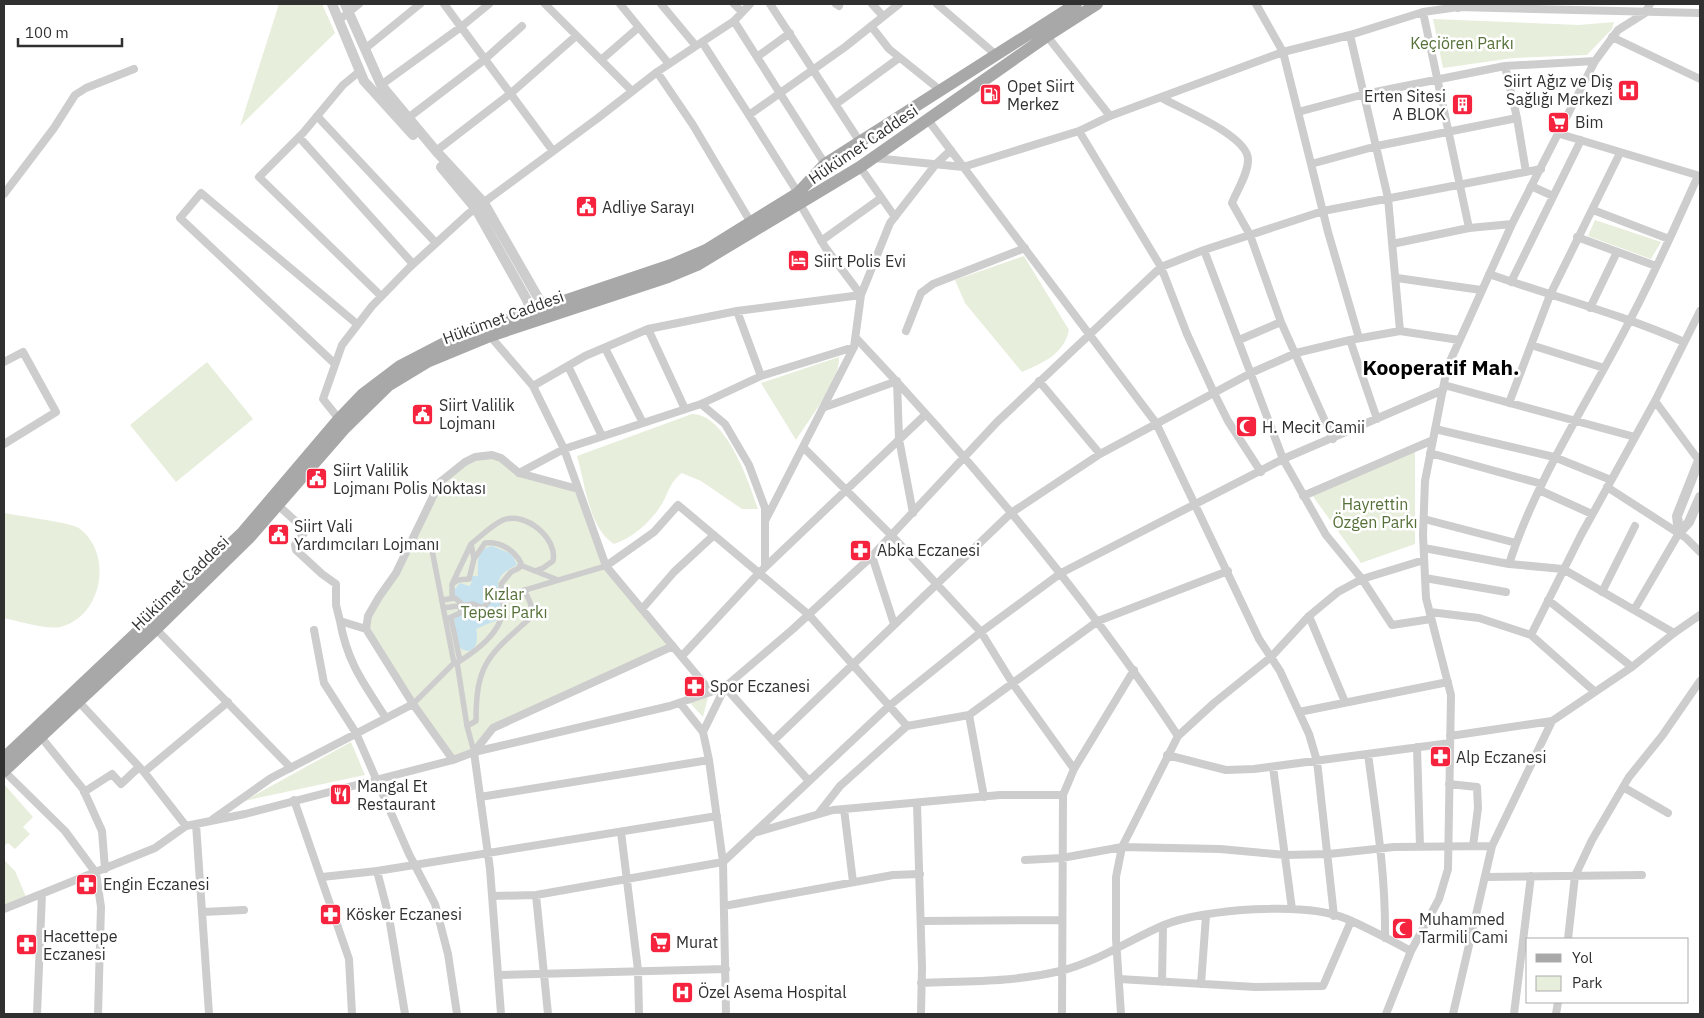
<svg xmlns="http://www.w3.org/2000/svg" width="1704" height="1018" viewBox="0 0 1704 1018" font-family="'IBM Plex Sans',sans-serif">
  <rect width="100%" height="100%" fill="#fff"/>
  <!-- green -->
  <path fill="#e7eedc" d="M 279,4 L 322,4 L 335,33 L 240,126 Z
    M 1433,19 L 1579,25 L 1614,22 L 1612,29 L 1587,55 L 1513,58 L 1443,68 Z
    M 1595,220 L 1661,242 L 1651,259 L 1588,236 Z
    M 1024,256 L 1069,330 C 1064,354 1043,363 1022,372 L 965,303 L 955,280 Z
    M 839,357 C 841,379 808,421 796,440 L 761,383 Z
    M 207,362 L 253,419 L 176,482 L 130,425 Z
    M 692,414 C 726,414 749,482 758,509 L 742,509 L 701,481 L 682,473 C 671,481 669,490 663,502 C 653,520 633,538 614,544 C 589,529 585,483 577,456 Z
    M 1415,451 L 1415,544 L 1361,563 L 1312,495 Z
    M 492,455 L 519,473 L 578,489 L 606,566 L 673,646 L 493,728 L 474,752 L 453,760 L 366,629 L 368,616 L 396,573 L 440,482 L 465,462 Z
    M 4,513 C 18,516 69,522 79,528 C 114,554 102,617 60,627 C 49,630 17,621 4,618 Z
    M 708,697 L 703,717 L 690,703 Z
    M 351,742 L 365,775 L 244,801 Z
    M 4,784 L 33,817 L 23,827 L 30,834 L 15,849 L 8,843 L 4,846 Z
    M 4,860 L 15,871 L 27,899 L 4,908 Z"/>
  <!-- water -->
  <path fill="#c7e2ef" d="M 492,546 L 512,554 L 517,565 C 481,581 509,597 497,620 L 476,629 C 480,643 473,659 458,646 L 454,617 L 463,614 L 465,603 L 454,596 L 454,590 L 460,583 L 469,586 L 471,584 L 472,576 L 478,576 C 478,562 476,549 492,546 Z"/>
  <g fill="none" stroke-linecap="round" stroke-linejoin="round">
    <!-- pedestrian -->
    <path stroke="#cdcdcd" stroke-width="5.5" d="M 471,544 C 481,536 492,525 503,520 C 526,511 558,539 553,561 L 543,568 L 535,571
      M 520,565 L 558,580
      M 453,582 L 471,544 L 474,559
      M 442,600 L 455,598 L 462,604 L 460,613 L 449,618
      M 443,608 L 473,604 L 483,608 L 492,598 L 502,597 L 606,566
      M 451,618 L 460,661 C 477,650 499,634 503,612 C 504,603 501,593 501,584 L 511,572 L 519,568 L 521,563 C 514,550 500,541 485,543 L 474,559 L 469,579 L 458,580 L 452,584 L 452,598
      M 457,662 L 467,726
      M 413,704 L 454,663 L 432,550
      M 474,752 L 467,726 L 476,721 C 476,664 488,656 528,620 C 535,609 530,601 524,590"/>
    <!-- minor -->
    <path stroke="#cdcdcd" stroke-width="8" d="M 444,4 L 553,151
      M 545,4 L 632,91
      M 620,4 L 669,64
      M 661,4 L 696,46
      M 734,4 L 742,12
      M 770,4 L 860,142
      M 836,4 L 839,6
      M 872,4 L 883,16
      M 937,4 L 995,54
      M 1256,4 L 1283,52 L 1328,232 L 1359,338
      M 1423,12 L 1469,228
      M 339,20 L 359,4
      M 734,21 L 825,164
      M 871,26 L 889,49 L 940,90
      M 1350,35 L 1388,198 L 1400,331
      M 1047,36 L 1110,116
      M 1612,37 L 1700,79
      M 366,48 L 420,4
      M 757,57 L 790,33
      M 601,60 L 639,27
      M 1505,66 L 1517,118 L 1526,172
      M 360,71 L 343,85 L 303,133 L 259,177 L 381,296
      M 657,72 L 693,125 L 750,221
      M 381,85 L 461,27 L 489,4
      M 1162,98 C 1181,109 1249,136 1248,160 C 1248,174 1237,190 1232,203 L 1250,235 L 1281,322 L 1333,439
      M 836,104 L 899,58
      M 1298,112 L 1365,94 L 1505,66 L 1595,61
      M 749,115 L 702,42 L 734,21 L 750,4
      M 317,116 L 436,243
      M 408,118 L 484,60 L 522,26
      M 928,120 L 1156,423 L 1259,639 L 1280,671 L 1309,734 L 1317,761 L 1334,916
      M 1079,131 L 1161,267 L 1187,334 L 1214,393 L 1228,421 L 1261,472
      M 1560,134 L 1700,176
      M 299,137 L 413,264
      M 436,151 L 510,94 L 576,36
      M 874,158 L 963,167 L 1079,131 L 1110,116 L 1283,52 L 1350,35 L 1423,12 L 1458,7 L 1700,13
      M 1311,164 L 1377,146 L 1517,118
      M 860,167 L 895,217
      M 1531,186 L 1553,196
      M 798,193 L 749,115 L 845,47 L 899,4
      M 4,194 L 54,128 L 75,95 L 86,88 L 134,69
      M 1593,210 L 1669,239
      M 1577,237 L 1656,266
      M 821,241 L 881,198
      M 1392,244 L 1469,228 L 1512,224
      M 1204,250 L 1283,459 L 1326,535 L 1362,579 L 1392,625 L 1431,619
      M 1489,274 C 1554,297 1621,314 1684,342
      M 1397,278 L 1481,290
      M 1511,282 L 1581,140
      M 1590,308 L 1617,252
      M 737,311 L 761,376
      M 648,329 L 737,311 L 861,295 L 825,247 L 800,204
      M 906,331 L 921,293 L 933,284 L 1025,248
      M 490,336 L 533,386
      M 857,339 C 974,463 1084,594 1178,736
      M 1239,340 L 1281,322
      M 1350,340 L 1377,419
      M 1531,345 L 1604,368
      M 605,348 L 643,423
      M 4,362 L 23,352 L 56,412 L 4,444
      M 335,364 L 180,218 L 201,193 L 357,324
      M 568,366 L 602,436
      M 897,381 L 899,439 L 913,513
      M 1039,381 L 1100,454
      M 1444,385 L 1635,437
      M 1655,401 L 1700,462
      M 1509,403 L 1550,295 L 1620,153
      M 701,404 L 725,424 L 749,465 L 765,508 L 765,567
      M 825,407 L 897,381
      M 339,419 L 323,399 L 342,345 L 372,306 L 410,267 L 468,214 L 598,118 L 657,72 L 702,42
      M 1435,429 L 1554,457 L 1611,480
      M 804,448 L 894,538 L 981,632 L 1013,684 L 1074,769
      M 1430,453 L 1542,484
      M 519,473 L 564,449 L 533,386 L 585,356 L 648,329 L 685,409
      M 1607,487 L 1686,538 L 1700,552
      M 1539,490 L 1592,514
      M 1303,496 L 1433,440
      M 279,506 L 304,529 L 304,533 L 295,545 L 296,550 L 322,574 L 336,584 L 336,605 L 340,621
      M 1424,519 L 1516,543
      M 765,521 L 854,347 L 861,295 L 890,223 L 936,164 L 951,150
      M 1424,548 L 1509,564 L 1563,569 L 1674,633
      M 872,556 L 894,624
      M 1509,564 C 1537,477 1589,401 1630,320 C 1655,273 1676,224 1698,176
      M 606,566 L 654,532 L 678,505 L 809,615 L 907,726
      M 1425,578 L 1506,592
      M 1602,592 L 1635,526
      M 1548,600 L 1632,667
      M 642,609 L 674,572 L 714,535
      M 1634,610 L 1679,533
      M 1430,612 L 1479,618 L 1531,635 L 1594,691
      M 1309,616 L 1345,702
      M 156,629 L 291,768
      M 366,629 L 340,621 C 347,662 364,684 386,718
      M 314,630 L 324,683 L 356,733 L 409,854 L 435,904 L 448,954 L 457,1014
      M 1531,635 L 1581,535 L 1655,401 L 1700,311
      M 682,656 L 759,573 L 925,415
      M 725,687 L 809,781
      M 711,692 L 606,566 L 564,449 L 701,404 L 761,376 L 854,347
      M 78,701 L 144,772 L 186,826
      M 680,703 L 703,732 L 709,760 L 723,862 L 726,1014
      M 1299,712 L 1448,682
      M 969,715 L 984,797
      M 703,732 L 725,687
      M 1450,736 L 1552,721 L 1632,667 L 1674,633 L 1700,615
      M 41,737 L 83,789 L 102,831 L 105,869
      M 773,741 L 1011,513 L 1100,454 L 1251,373 L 1296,353 L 1350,340 L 1400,331 L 1459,340
      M 1417,747 L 1420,846
      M 1368,754 C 1376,815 1386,876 1385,938
      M 1167,755 L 1226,770 L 1254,769 L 1450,743
      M 453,760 L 413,704 L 366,629 L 368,616 L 379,597 L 396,573 L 440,482 L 465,462 L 475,457 L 492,455 L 501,458 L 519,473 L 578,489
      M 1273,767 L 1292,909
      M 4,771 L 65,831 L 96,873 L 101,907 L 98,1014
      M 144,772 L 228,702
      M 1449,784 L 1477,787 L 1478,808 L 1473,846
      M 1623,787 L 1668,813
      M 84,792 L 112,774 L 121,784 L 139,767
      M 480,797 L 709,760
      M 294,800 L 349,959 L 352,1014
      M 917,803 L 922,967 L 921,1014
      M 844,809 L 853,882
      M 819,813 L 840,786 L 907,726 L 969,715 L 1098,621 L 1228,571
      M 213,819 L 271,778 L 413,704
      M 196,824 L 209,1014
      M 621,832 L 638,970 L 639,1014
      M 754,833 L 889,706 L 981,632 L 1061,573 L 1283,459 L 1443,390
      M 1025,860 L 1062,858 L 1122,847 L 1220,849 L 1285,855 L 1329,854 L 1394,847 L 1492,846
      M 377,871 L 389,917 L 405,1014
      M 322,877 L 377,871 L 717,816
      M 1485,877 L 1642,875
      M 536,895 L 548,1014
      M 492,896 L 536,895 L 723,862 L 754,833 L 833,810 L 1000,795 L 1063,795
      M 724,906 L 893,875 L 920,874
      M 4,909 L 155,848 L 186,826 L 245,814 L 453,760 L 474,752 L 670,706 L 725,687 L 793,629 L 872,556 L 997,422 L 1161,267 L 1204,250 L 1323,211 L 1541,169
      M 203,912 L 244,910
      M 921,921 L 1062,920
      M 1568,939 L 1575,876 L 1592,840 L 1629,777 L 1662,736 L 1700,681
      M 498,975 L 726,969
      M 1119,979 L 1255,987 L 1323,986 L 1351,921
      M 1162,982 L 1163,926
      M 921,983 C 968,981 1015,982 1060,971 C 1097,962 1129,940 1164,925 C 1203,909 1307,901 1347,919 C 1368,928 1390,940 1411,951
      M 1201,984 L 1206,916
      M 37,1014 L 42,894
      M 501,1014 L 490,869 L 474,752 L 493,728 L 673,646
      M 1062,1014 L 1063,795 L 1074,769 L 1134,670
      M 1121,1014 L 1116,939 L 1116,877 L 1122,847 L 1178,736 L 1214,703 L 1271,657 L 1309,616 L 1338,592 L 1362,579 L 1424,560
      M 1386,1014 L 1411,951 L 1439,899 L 1448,869 L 1451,695 L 1426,598 L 1423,535 L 1425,481 L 1447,368 L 1512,224 L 1595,61 L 1618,30 L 1645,13 L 1650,4
      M 1453,1014 L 1492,846 L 1552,721
      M 1514,1014 L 1531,876
      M 1556,1014 L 1558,1002"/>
    <!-- tertiary -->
    <path stroke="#cdcdcd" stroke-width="10" d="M 332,4 L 364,81 L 413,135
      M 345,4 L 381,85 L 436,151 L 484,203 L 540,301 L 554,305
      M 1457,4 L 1458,7
      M 441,167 L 476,209 L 527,300 L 529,306 L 525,314
      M 1700,458 L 1677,516 L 1679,533 L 1689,522 L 1700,497"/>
    <!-- primary -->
    <path stroke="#a8a8a8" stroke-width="12" d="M 4,758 L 243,532 L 339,419 L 363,394 L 400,366 L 454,338 L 671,265 L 706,250 L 798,193 L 825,164 L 1076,4
      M 4,771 L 156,629 L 249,538 L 344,429 L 389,385 L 427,362 L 490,336 L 668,277 L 697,265 L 860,167 L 1047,36 L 1097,4"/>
  </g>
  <!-- icons -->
  <defs>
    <symbol id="hospital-square" viewBox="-11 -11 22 22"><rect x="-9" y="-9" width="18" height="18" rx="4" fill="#f5233d" stroke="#fff"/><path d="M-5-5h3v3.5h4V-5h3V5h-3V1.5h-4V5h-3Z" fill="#fff"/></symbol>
    <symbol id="fuel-square" viewBox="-11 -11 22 22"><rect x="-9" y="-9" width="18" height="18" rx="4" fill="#f5233d" stroke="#fff"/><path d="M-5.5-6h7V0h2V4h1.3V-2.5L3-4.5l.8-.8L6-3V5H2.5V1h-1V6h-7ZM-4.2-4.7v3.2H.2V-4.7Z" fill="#fff"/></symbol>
    <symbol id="building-square" viewBox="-11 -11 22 22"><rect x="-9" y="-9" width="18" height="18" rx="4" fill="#f5233d" stroke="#fff"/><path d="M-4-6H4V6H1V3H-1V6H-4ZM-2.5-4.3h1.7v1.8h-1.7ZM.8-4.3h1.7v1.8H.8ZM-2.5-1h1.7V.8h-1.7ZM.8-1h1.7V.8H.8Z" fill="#fff"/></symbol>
    <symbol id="supermarket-square" viewBox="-11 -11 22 22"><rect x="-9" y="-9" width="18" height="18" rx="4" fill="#f5233d" stroke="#fff"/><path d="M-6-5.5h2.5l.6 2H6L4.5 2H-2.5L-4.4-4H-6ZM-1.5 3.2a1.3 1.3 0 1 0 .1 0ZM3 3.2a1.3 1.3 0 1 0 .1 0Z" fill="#fff"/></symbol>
    <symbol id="civic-square" viewBox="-11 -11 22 22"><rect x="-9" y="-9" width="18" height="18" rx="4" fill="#f5233d" stroke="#fff"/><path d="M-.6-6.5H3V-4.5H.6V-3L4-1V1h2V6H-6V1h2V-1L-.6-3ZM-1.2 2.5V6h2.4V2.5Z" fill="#fff"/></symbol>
    <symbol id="hotel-square" viewBox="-11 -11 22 22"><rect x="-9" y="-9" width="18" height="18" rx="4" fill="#f5233d" stroke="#fff"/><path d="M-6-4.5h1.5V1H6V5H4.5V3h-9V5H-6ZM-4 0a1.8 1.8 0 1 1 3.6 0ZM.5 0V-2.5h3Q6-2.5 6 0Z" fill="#fff"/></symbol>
    <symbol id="mosque-square" viewBox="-11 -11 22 22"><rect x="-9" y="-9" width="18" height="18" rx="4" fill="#f5233d" stroke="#fff"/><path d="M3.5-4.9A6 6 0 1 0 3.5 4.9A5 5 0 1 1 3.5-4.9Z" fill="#fff"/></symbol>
    <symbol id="pharmacy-square" viewBox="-11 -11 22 22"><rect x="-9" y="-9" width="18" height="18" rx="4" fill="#f5233d" stroke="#fff"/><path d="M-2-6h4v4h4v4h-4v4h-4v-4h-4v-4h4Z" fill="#fff"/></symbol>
    <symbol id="restaurant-square" viewBox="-11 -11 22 22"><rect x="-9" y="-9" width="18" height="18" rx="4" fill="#f5233d" stroke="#fff"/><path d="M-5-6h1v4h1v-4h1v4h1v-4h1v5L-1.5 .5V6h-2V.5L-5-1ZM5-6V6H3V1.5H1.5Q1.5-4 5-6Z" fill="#fff"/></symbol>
  </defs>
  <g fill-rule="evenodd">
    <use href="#hospital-square" x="1616" y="78" width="25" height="25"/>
    <use href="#fuel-square" x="978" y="82" width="25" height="25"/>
    <use href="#building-square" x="1450" y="92" width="25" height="25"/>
    <use href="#supermarket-square" x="1546" y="110" width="25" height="25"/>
    <use href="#civic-square" x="574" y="194" width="25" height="25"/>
    <use href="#hotel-square" x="786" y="248" width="25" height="25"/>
    <use href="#civic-square" x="410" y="402" width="25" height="25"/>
    <use href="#mosque-square" x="1234" y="414" width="25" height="25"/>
    <use href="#civic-square" x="304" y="466" width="25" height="25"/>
    <use href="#civic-square" x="266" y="522" width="25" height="25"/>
    <use href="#pharmacy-square" x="848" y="538" width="25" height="25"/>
    <use href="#pharmacy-square" x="682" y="674" width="25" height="25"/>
    <use href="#pharmacy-square" x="1428" y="744" width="25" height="25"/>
    <use href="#restaurant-square" x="328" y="782" width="25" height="25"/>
    <use href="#pharmacy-square" x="74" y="872" width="25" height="25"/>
    <use href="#pharmacy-square" x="318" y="902" width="25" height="25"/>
    <use href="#mosque-square" x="1390" y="916" width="25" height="25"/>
    <use href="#supermarket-square" x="648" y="930" width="25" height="25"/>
    <use href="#pharmacy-square" x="14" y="932" width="25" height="25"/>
    <use href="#hospital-square" x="670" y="980" width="25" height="25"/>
  </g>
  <g text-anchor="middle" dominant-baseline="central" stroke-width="5" stroke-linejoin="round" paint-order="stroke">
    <!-- park labels -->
    <g font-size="16" fill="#557038" stroke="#fff">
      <text x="1462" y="43">Keçiören Parkı</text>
      <text x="1375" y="504">Hayrettin<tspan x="1375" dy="18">Özgen Parkı</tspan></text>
      <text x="504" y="594">Kızlar<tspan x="504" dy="18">Tepesi Parkı</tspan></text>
    </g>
    <!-- poi labels -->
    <g font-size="16" fill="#303030" stroke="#fff" text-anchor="start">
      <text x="1613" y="81" text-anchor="end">Siirt Ağız ve Diş<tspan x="1613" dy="18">Sağlığı Merkezi</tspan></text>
      <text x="1007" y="86">Opet Siirt<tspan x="1007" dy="18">Merkez</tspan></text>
      <text x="1446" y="96" text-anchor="end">Erten Sitesi<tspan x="1446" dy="18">A BLOK</tspan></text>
      <text x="1575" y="122">Bim</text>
      <text x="602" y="207">Adliye Sarayı</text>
      <text x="814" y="261">Siirt Polis Evi</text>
      <text x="439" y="405">Siirt Valilik<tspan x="439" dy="18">Lojmanı</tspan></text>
      <text x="1262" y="427">H. Mecit Camii</text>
      <text x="333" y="470">Siirt Valilik<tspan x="333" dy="18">Lojmanı Polis Noktası</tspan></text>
      <text x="294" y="526">Siirt Vali<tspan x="294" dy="18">Yardımcıları Lojmanı</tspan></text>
      <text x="877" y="550">Abka Eczanesi</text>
      <text x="710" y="686">Spor Eczanesi</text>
      <text x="1456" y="757">Alp Eczanesi</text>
      <text x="357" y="786">Mangal Et<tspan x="357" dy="18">Restaurant</tspan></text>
      <text x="103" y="884">Engin Eczanesi</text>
      <text x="346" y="914">Kösker Eczanesi</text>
      <text x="1419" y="919">Muhammed<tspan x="1419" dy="18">Tarmili Cami</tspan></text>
      <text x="43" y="936">Hacettepe<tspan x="43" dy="18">Eczanesi</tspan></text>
      <text x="676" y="942">Murat</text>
      <text x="698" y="992">Özel Asema Hospital</text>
    </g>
    <!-- street labels -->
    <g font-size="16" fill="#303030" stroke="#fff">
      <text transform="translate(863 144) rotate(-34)">Hükümet Caddesi</text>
      <text transform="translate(503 317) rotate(-20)">Hükümet Caddesi</text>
      <text transform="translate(180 583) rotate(-44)">Hükümet Caddesi</text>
    </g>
    <!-- district labels -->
    <g font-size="21" font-weight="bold" fill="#000" stroke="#fff">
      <text x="1441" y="367">Kooperatif Mah.</text>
    </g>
  </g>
  <!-- border -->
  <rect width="1704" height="1018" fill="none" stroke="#303030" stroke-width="10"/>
  <!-- legend -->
  <rect x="1526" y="938" width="162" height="65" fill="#ffffff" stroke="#acacac"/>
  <rect x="1536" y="954" width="25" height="8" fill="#a8a8a8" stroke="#acacac"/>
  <text x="1572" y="963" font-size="15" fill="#303030">Yol</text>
  <rect x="1536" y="976" width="25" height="15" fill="#e7eedc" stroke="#acacac"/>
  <text x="1572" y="988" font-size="15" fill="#303030">Park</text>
  <!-- scale -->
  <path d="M18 38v8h104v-8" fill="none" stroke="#303030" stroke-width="2.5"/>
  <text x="25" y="38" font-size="15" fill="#303030" stroke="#ffffff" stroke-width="4" paint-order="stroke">100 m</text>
</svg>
